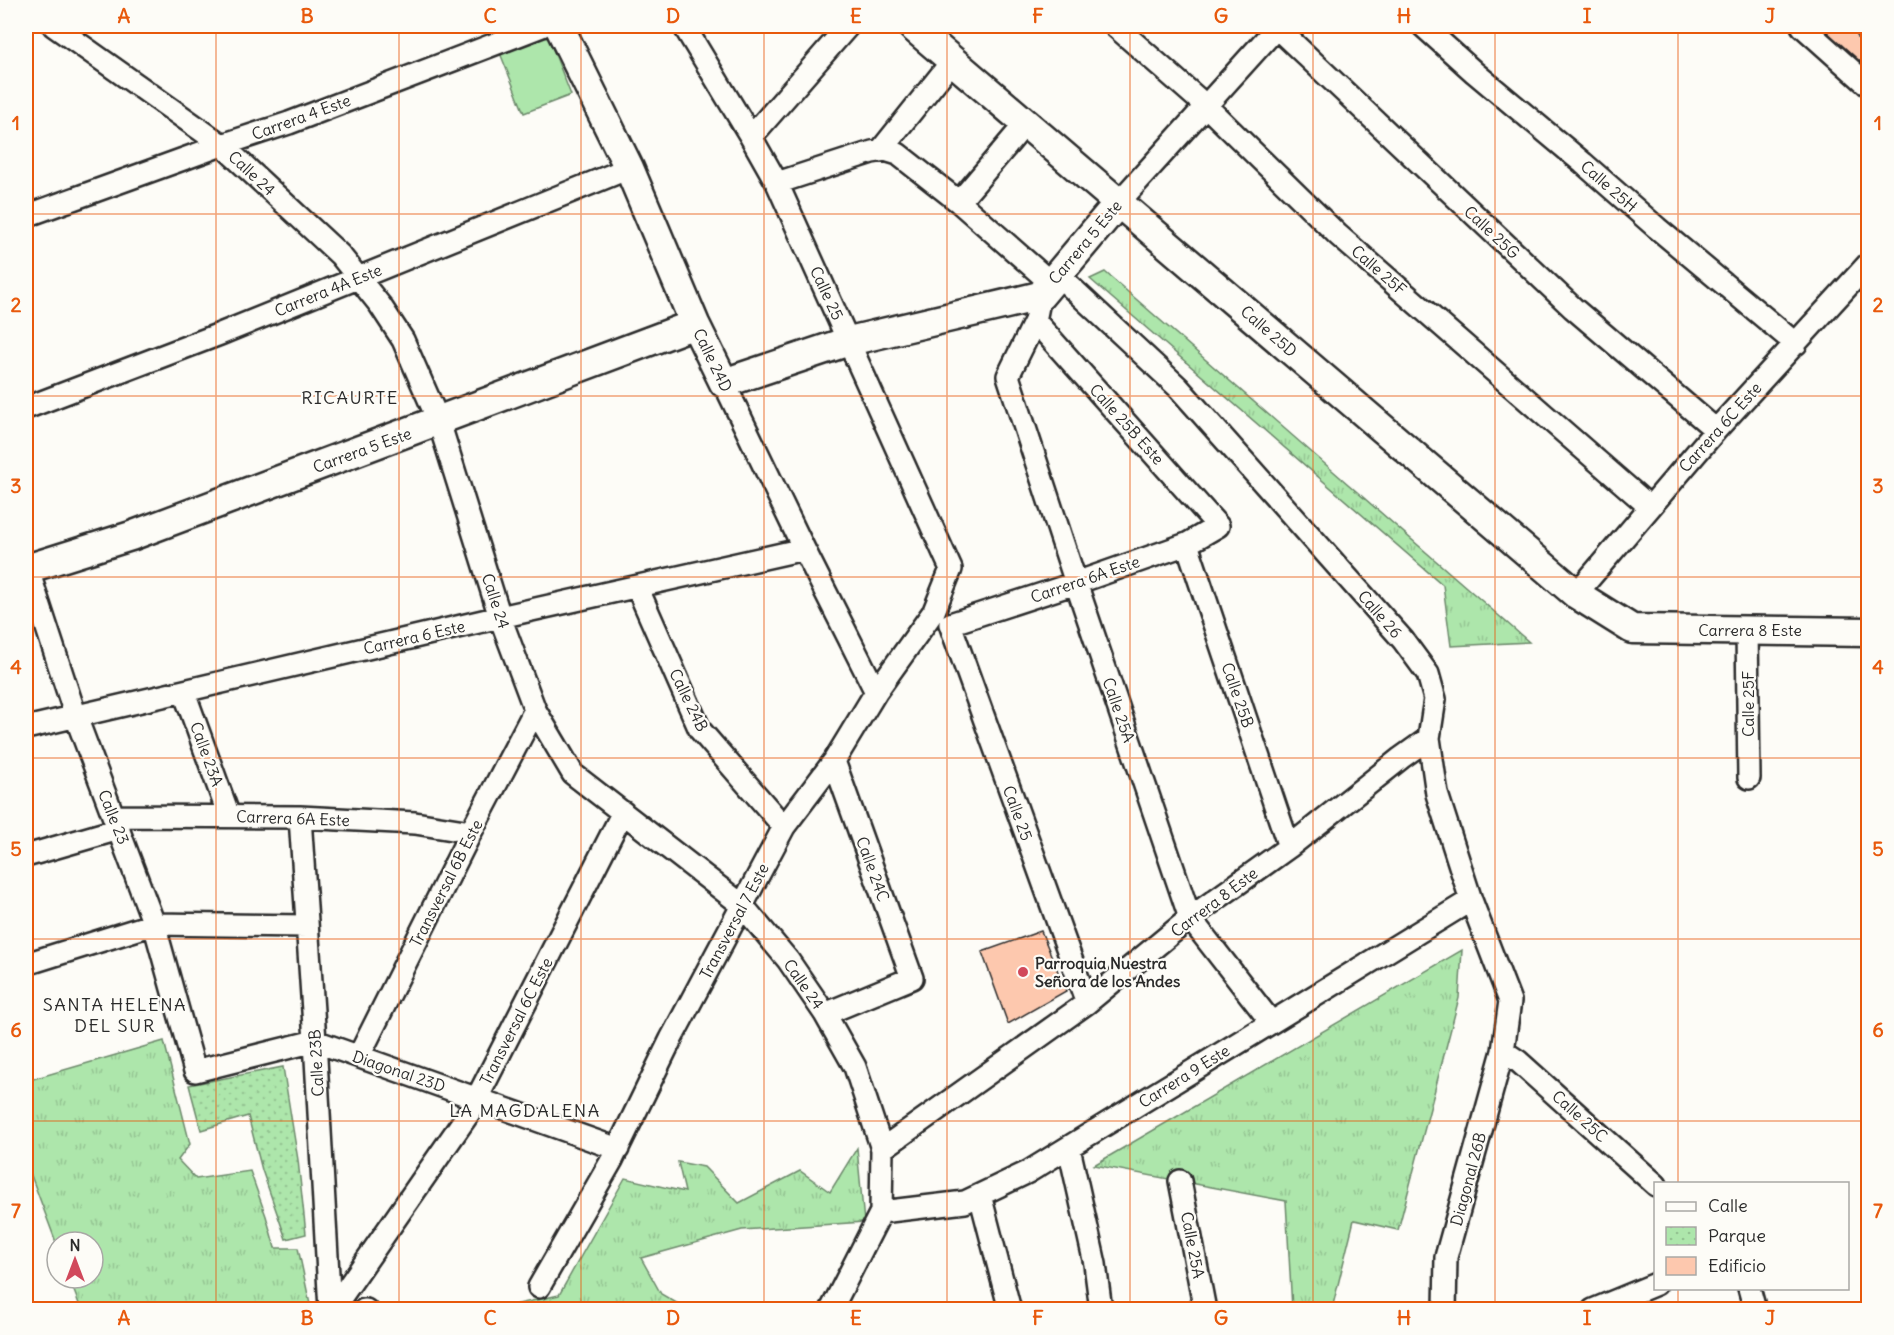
<svg xmlns="http://www.w3.org/2000/svg" width="1894" height="1335" viewBox="0 0 1894 1335" font-family="Delius,sans-serif">
  <defs>
    <pattern id="grass-tufts" width="24" height="20" patternUnits="userSpaceOnUse" patternTransform="scale(1.5)"><rect width="24" height="20" fill="#ade6ab"/><path d="M3 7l-1-3M5 7V3M7 7l1-3M15 17l-1-3M17 17v-4M19 17l1-3" fill="none" stroke="#95c593"/></pattern>
    <pattern id="park-dots" width="8" height="8" patternUnits="userSpaceOnUse" patternTransform="scale(1.5)"><rect width="8" height="8" fill="#ade6ab"/><path d="M2 2h.1M6 6h.1" fill="none" stroke="#95c593" stroke-width="1.8" stroke-linecap="round"/></pattern>
  </defs>
  <rect width="100%" height="100%" fill="#fdfcf7"/>
  <filter id="ink" filterUnits="userSpaceOnUse"><feTurbulence type="fractalNoise" baseFrequency=".0167" numOctaves="2"/><feDisplacementMap in="SourceGraphic" scale="12" xChannelSelector="R" yChannelSelector="G"/><feConvolveMatrix kernelMatrix="1 2 1 2 8 2 1 2 1" color-interpolation-filters="sRGB"/></filter>
  <g filter="url(#ink)">
    <!-- grass -->
    <path fill="url(#grass-tufts)" stroke="#6c886b" stroke-width="1.5" d="M 1105,272 L 1529,642 L 1451,646 L 1443,585 L 1090,279 Z
      M 1462,950 L 1459,998 L 1398,1230 L 1354,1220 L 1332,1309 L 1292,1309 L 1286,1201 L 1094,1165 Z
      M 164,1041 L 190,1144 L 178,1160 L 196,1179 L 250,1171 L 266,1216 L 275,1248 L 298,1248 L 311,1309 L 81,1309 L 69,1278 L 93,1278 L 93,1242 L 57,1242 L 57,1245 L 26,1162 L 26,1081 Z
      M 857,1148 L 864,1222 L 742,1230 L 641,1258 L 661,1294 L 687,1309 L 500,1309 L 500,1308 L 559,1295 L 625,1178 L 685,1192 L 678,1162 L 704,1167 L 739,1203 L 800,1171 L 830,1192 Z"/>
    <!-- park -->
    <path fill="url(#park-dots)" stroke="#6c886b" stroke-width="1.5" d="M 283,1067 L 298,1160 L 306,1234 L 286,1239 L 262,1170 L 248,1116 L 201,1130 L 189,1085 Z"/>
    <!-- garden -->
    <path fill="#ade6ab" stroke="#6c886b" stroke-width="1.5" d="M 547,34 L 571,95 L 524,113 L 500,53 Z"/>
    <!-- building -->
    <path fill="#fdc8ae" stroke="#2b2b2b" stroke-width="1.5" d="M 1820,26 L 1868,26 L 1868,70 Z
      M 1858,26 L 1868,26 L 1868,39 L 1857,38 Z
      M 1041,931 L 1066,991 L 1008,1024 L 982,952 Z"/>
    <g fill="none" stroke-linecap="round" stroke-linejoin="round">
      <defs>
        <path id="street" d="M 54,26 L 222,145 L 340,255 L 380,305 L 403,340 L 439,422 L 500,617 L 535,710 L 573,774 L 742,905 L 788,960 L 825,1014 L 855,1067 L 882,1149 L 881,1212 L 831,1310
          M 1115,26 L 1206,106 L 1338,235 L 1650,507
          M 1275,26 L 1573,308 L 1716,430
          M 1423,26 L 1474,72 L 1583,163 L 1657,228 L 1796,344
          M 1802,26 L 1868,85
          M 751,137 L 848,26
          M 881,150 L 953,60
          M 777,183 L 872,152 L 885,150 L 898,154 L 959,202 L 1051,283
          M 959,202 L 1026,123
          M 1119,202 L 1278,26
          M 26,216 L 222,145 L 289,123 L 542,26
          M 1058,275 L 1178,387 L 1403,640 L 1428,674 L 1435,699 L 1429,738 L 1437,794 L 1471,900 L 1510,1001 L 1503,1051 L 1446,1257 L 1445,1310
          M 1040,296 L 1035,321 L 1008,376 L 1076,583 L 1190,918 L 1271,1022
          M 724,383 L 804,549 L 876,692
          M 26,408 L 220,334 L 629,168
          M 1187,544 L 1289,847
          M 26,564 L 76,717 L 154,924 L 195,1071 L 315,1041 L 618,1149
          M 637,587 L 700,730 L 784,827
          M 1576,594 L 1716,430 L 1868,264
          M 950,624 L 1076,583 L 1187,544 L 1218,526 L 1035,321
          M 950,624 L 1087,1003
          M 1747,630 L 1749,778
          M 184,692 L 229,816
          M 26,728 L 500,617 L 804,549
          M 114,816 L 300,817 L 415,823 L 471,832
          M 300,817 L 315,1041 L 330,1310
          M 26,856 L 119,829
          M 26,964 L 154,924 L 307,926
          M 825,1014 L 912,978 L 834,761
          M 1503,1051 L 1518,1061 L 1656,1185
          M 359,1056 L 471,832 L 535,710
          M 1069,1148 L 1095,1264 L 1101,1310
          M 882,1149 L 1087,1003 L 1190,918 L 1289,847 L 1401,758 L 1429,738
          M 1180,1181 L 1205,1310
          M 980,1195 L 1010,1310
          M 881,1212 L 965,1202 L 1028,1172 L 1471,900
          M 539,1287 L 612,1160 L 671,1039 L 784,827 L 834,761 L 876,692 L 934,611 L 951,569 L 777,183 L 751,137 L 684,26
          M 1749,1288 L 1755,1310
          M 332,1310 L 471,1110 L 623,812
          M 364,1310 L 366,1310
          M 1593,1310 L 1656,1284"/>
        <path id="secondary" d="M 559,26 L 629,168 L 695,324 L 724,383 L 849,341 L 1040,296 L 1119,202
          M 912,26 L 1576,594 L 1632,629 L 1868,632
          M 26,569 L 131,536 L 695,324"/>
      </defs>
      <!-- street casing -->
      <use href="#street" stroke="#2b2b2b" stroke-width="26"/>
      <!-- secondary casing -->
      <use href="#secondary" stroke="#2b2b2b" stroke-width="33"/>
      <!-- street -->
      <use href="#street" stroke="#fdfcf7" stroke-width="21"/>
      <!-- secondary -->
      <use href="#secondary" stroke="#fdfcf7" stroke-width="28"/>
    </g>
  </g>
  <!-- grid -->
  <path fill="none" stroke="#e8590c" stroke-width="1.5" stroke-opacity="0.55" d="M 216,26 L 216,1310M 399,26 L 399,1310M 581,26 L 581,1310M 764,26 L 764,1310M 947,26 L 947,1310M 1130,26 L 1130,1310M 1313,26 L 1313,1310M 1495,26 L 1495,1310M 1678,26 L 1678,1184M 26,214 L 1868,214M 26,396 L 1868,396M 26,577 L 1868,577M 26,758 L 1868,758M 26,939 L 1868,939M 26,1121 L 1868,1121M 1678,1288 L 1678,1310"/>
  <!-- markers -->
  <circle fill="#d1495b" stroke="#fdfcf7" stroke-width="2" cx="1023" cy="972" r="6"/>
  <g text-anchor="middle" dominant-baseline="central" stroke-width="4.5" stroke-linejoin="round" paint-order="stroke">
    <!-- street labels -->
    <g font-size="16" fill="#2b2b2b" stroke="#fdfcf7">
      <text transform="translate(301 117) rotate(-20)">Carrera 4 Este</text>
      <text transform="translate(252 173) rotate(43)">Calle 24</text>
      <text transform="translate(1609 186) rotate(41)">Calle 25H</text>
      <text transform="translate(1492 232) rotate(43)">Calle 25G</text>
      <text transform="translate(1085 242) rotate(-50)">Carrera 5 Este</text>
      <text transform="translate(1379 270) rotate(41)">Calle 25F</text>
      <text transform="translate(328 290) rotate(-22)">Carrera 4A Este</text>
      <text transform="translate(827 293) rotate(65)">Calle 25</text>
      <text transform="translate(1269 331) rotate(41)">Calle 25D</text>
      <text transform="translate(713 360) rotate(64)">Calle 24D</text>
      <text transform="translate(1127 424) rotate(48)">Calle 25B Este</text>
      <text transform="translate(1720 427) rotate(-48)">Carrera 6C Este</text>
      <text transform="translate(362 450) rotate(-20)">Carrera 5 Este</text>
      <text transform="translate(1085 579) rotate(-19)">Carrera 6A Este</text>
      <text transform="translate(496 601) rotate(72)">Calle 24</text>
      <text transform="translate(1380 614) rotate(49)">Calle 26</text>
      <text x="1750" y="630">Carrera 8 Este</text>
      <text transform="translate(414 637) rotate(-13)">Carrera 6 Este</text>
      <text transform="translate(1238 695) rotate(71)">Calle 25B</text>
      <text transform="translate(689 700) rotate(64)">Calle 24B</text>
      <text transform="translate(1748 704) rotate(-90)">Calle 25F</text>
      <text transform="translate(1119 710) rotate(71)">Calle 25A</text>
      <text transform="translate(207 754) rotate(70)">Calle 23A</text>
      <text transform="translate(1018 813) rotate(70)">Calle 25</text>
      <text transform="translate(114 817) rotate(68)">Calle 23</text>
      <text transform="translate(293 818) rotate(2)">Carrera 6A Este</text>
      <text transform="translate(873 869) rotate(70)">Calle 24C</text>
      <text transform="translate(446 883) rotate(-63)">Transversal 6B Este</text>
      <text transform="translate(1214 902) rotate(-37)">Carrera 8 Este</text>
      <text transform="translate(734 921) rotate(-62)">Transversal 7 Este</text>
      <text transform="translate(804 984) rotate(55)">Calle 24</text>
      <text transform="translate(516 1021) rotate(-63)">Transversal 6C Este</text>
      <text transform="translate(316 1063) rotate(-93)">Calle 23B</text>
      <text transform="translate(399 1071) rotate(19)">Diagonal 23D</text>
      <text transform="translate(1184 1076) rotate(-32)">Carrera 9 Este</text>
      <text transform="translate(1580 1116) rotate(42)">Calle 25C</text>
      <text transform="translate(1468 1179) rotate(-75)">Diagonal 26B</text>
      <text transform="translate(1193 1245) rotate(79)">Calle 25A</text>
    </g>
    <!-- poi labels -->
    <g font-size="16" font-weight="bold" fill="#2b2b2b" stroke="#fdfcf7" text-anchor="start">
      <text x="1035" y="963">Parroquia Nuestra<tspan x="1035" dy="18">Señora de los Andes</tspan></text>
    </g>
    <!-- neighbourhood labels -->
    <g font-size="18" letter-spacing="1.5" fill="#2b2b2b" stroke="#fdfcf7">
      <text x="350" y="397">RICAURTE</text>
      <text x="115" y="1004">SANTA HELENA<tspan x="115" dy="21">DEL SUR</tspan></text>
      <text x="525" y="1110">LA MAGDALENA</text>
    </g>
  </g>
  <!-- margin -->
  <rect width="1894" height="1335" fill="none" stroke="#fdfcf7" stroke-width="66"/>
  <!-- legend -->
  <rect x="1654" y="1182" width="195" height="108" fill="#fdfcf7" stroke="#a9a8a5" stroke-width="1.5"/>
  <rect x="1666" y="1202" width="30" height="9" fill="#fdfcf7" stroke="#a9a8a5" stroke-width="1.5"/>
  <text x="1708" y="1212" font-size="18" fill="#2b2b2b">Calle</text>
  <rect x="1666" y="1227" width="30" height="18" fill="url(#park-dots)" stroke="#a9a8a5" stroke-width="1.5"/>
  <text x="1708" y="1242" font-size="18" fill="#2b2b2b">Parque</text>
  <rect x="1666" y="1257" width="30" height="18" fill="#fdc8ae" stroke="#a9a8a5" stroke-width="1.5"/>
  <text x="1708" y="1272" font-size="18" fill="#2b2b2b">Edificio</text>
  <!-- north arrow -->
  <g transform="translate(75 1260)"><circle r="28" fill="#fdfcf7" stroke="#a9a8a5" stroke-width="1.5"/>
  <path d="M0-4.5L10 22L0 15L-10 22Z" fill="#d1495b"/>
  <text y="-9" font-size="16" font-weight="bold" text-anchor="middle" fill="#2b2b2b">N</text>
  </g>
  <rect x="33" y="33" width="1828" height="1269" fill="none" stroke="#e8590c" stroke-width="2"/>
  <g font-size="20" text-anchor="middle" font-weight="bold" fill="#e8590c">
    <text x="124" y="23">A</text>
    <text x="307" y="23">B</text>
    <text x="490" y="23">C</text>
    <text x="673" y="23">D</text>
    <text x="856" y="23">E</text>
    <text x="1038" y="23">F</text>
    <text x="1221" y="23">G</text>
    <text x="1404" y="23">H</text>
    <text x="1587" y="23">I</text>
    <text x="1770" y="23">J</text>
    <text x="16" y="130">1</text>
    <text x="1878" y="130">1</text>
    <text x="16" y="312">2</text>
    <text x="1878" y="312">2</text>
    <text x="16" y="493">3</text>
    <text x="1878" y="493">3</text>
    <text x="16" y="674">4</text>
    <text x="1878" y="674">4</text>
    <text x="16" y="856">5</text>
    <text x="1878" y="856">5</text>
    <text x="16" y="1037">6</text>
    <text x="1878" y="1037">6</text>
    <text x="16" y="1218">7</text>
    <text x="1878" y="1218">7</text>
    <text x="124" y="1325">A</text>
    <text x="307" y="1325">B</text>
    <text x="490" y="1325">C</text>
    <text x="673" y="1325">D</text>
    <text x="856" y="1325">E</text>
    <text x="1038" y="1325">F</text>
    <text x="1221" y="1325">G</text>
    <text x="1404" y="1325">H</text>
    <text x="1587" y="1325">I</text>
    <text x="1770" y="1325">J</text>
  </g>
</svg>
